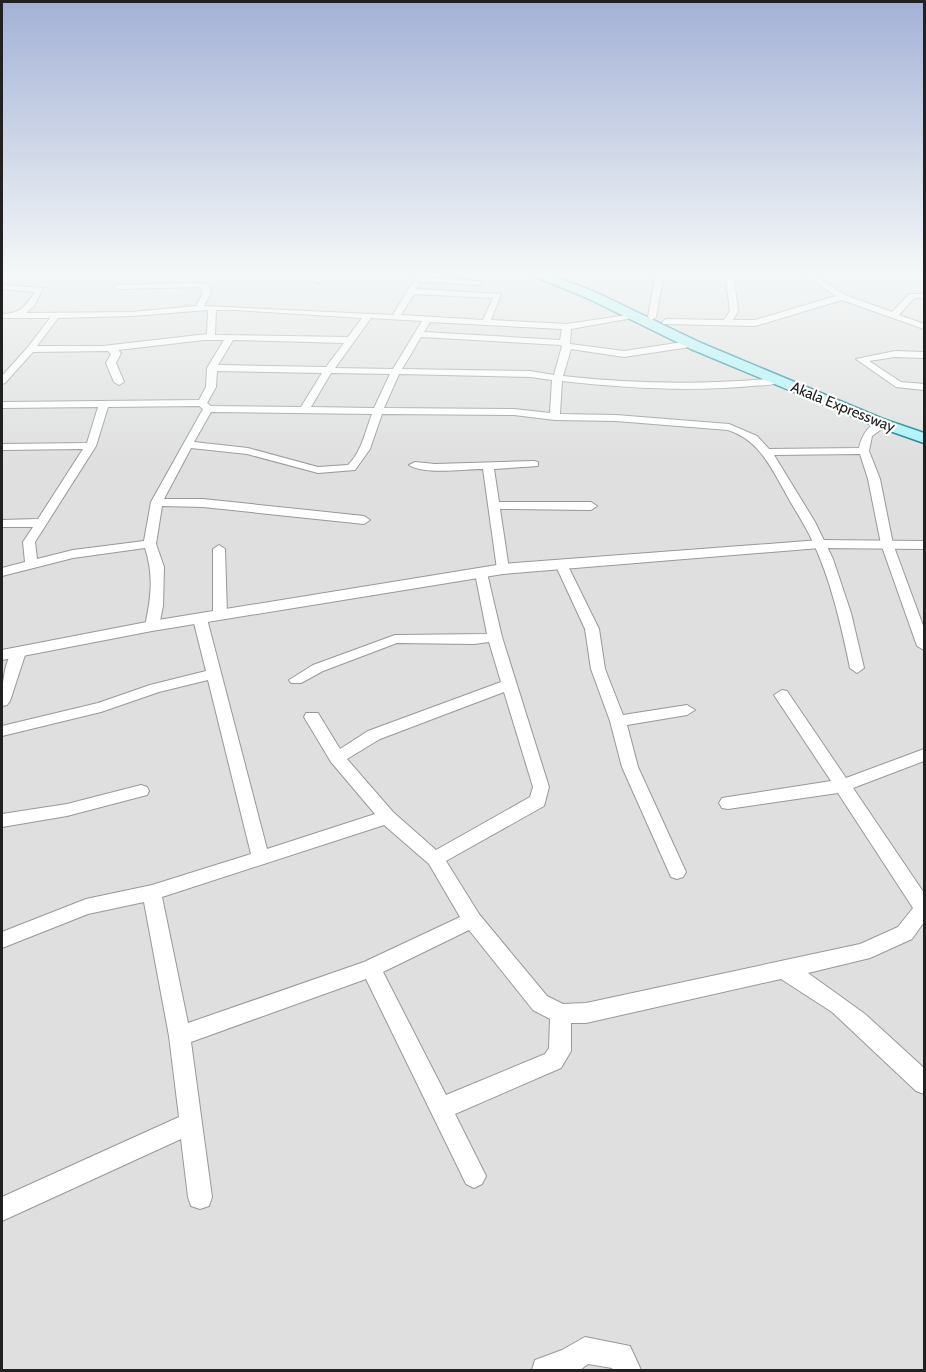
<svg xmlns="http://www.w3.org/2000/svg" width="926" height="1372" viewBox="0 0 926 1372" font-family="Cabin,sans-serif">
  <rect width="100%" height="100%" fill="#e8eff0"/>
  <!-- residential -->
  <path fill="#dedfde" d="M 2,272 L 924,272 L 924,1370 L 2,1370 Z"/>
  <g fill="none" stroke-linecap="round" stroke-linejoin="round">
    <defs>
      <path id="minor" d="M 318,272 L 326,272 L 322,281 L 318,283 L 314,281 Z
        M 656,272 L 664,272 L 656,317 L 652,320 L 648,317 Z
        M 725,272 L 733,272 L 738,311 L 733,320 L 755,320 L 836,296 L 800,272 L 809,272 L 845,295 L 892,312 L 909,294 L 924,294 L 924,298 L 914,298 L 899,315 L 924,324 L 924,329 L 842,300 L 755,326 L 663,324 L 662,322 L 666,319 L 724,320 L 730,311 Z
        M 419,277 L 479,281 L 483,283 L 479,285 L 416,281 L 416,277 Z
        M 416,281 L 420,283 L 416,289 L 501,294 L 491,320 L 567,324 L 634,314 L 638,317 L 571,329 L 570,344 L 624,351 L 690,341 L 694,344 L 690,347 L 624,357 L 571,349 L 563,376 C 635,384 706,385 778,378 L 783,381 C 775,386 761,385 752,386 C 688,392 625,388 562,381 L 560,414 L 616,415 L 729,424 L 757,436 L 769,449 L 859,448 C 862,435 870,420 886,422 L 886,426 L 872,436 L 869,451 L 880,479 L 893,544 L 924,628 L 924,650 L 917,646 L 881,544 L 868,479 L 860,454 L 774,455 L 815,522 L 833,559 L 851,613 L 864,668 L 857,673 L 850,668 C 841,625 831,580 812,540 C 804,523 794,509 785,492 C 770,466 759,440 728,430 L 616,421 L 555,420 L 514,415 L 382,414 L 370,449 L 355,470 L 318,473 L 247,454 L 191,448 L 164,499 L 203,499 L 364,516 L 370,520 L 364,524 L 203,507 L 162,506 L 156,544 L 164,567 L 163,606 L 159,626 L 152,630 L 145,626 C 151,598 154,575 145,548 L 73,558 L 2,576 L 2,568 L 25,562 L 23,542 L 33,527 L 2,527 L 2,520 L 38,519 L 83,449 L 2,450 L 2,444 L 87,443 L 98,407 L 2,408 L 2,402 L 199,400 L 206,387 L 207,368 L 224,340 L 204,340 L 118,350 L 121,353 L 116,363 L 124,382 L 119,385 L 114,382 L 106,363 L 111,354 L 108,351 L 33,352 L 5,383 L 2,384 L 2,376 L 28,347 L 50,318 L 2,318 L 2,314 C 21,313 24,308 35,292 L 2,289 L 2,285 L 43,288 L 34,306 L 26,313 L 132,312 L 196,306 L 203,293 L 200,287 L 118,289 L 114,287 L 118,285 L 201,283 L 209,285 L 211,293 L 204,306 L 393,315 L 412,283 ZM 414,294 L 493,298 L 483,320 L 401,315 ZM 208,310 L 207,334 L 103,346 L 37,346 L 58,318 L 132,316 ZM 216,310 L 235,310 L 362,318 L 348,337 L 215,335 ZM 371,318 L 422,321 L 393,369 L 335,368 ZM 430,322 L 562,329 L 560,340 L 424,332 ZM 421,337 L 561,345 L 562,346 L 554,375 L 530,371 L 402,369 ZM 233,340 L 344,343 L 326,367 L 218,365 ZM 217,371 L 322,373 L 301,407 L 211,406 L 207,403 L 216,387 ZM 331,373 L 390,374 L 374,408 L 311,407 ZM 399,374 L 530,377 L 552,380 L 550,413 L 514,409 L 384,408 ZM 199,406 L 203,409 L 151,502 L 144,541 L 73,550 L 37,559 L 35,542 L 96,446 L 108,407 ZM 211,412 L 372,414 C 365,432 362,451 348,465 L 318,467 L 248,448 L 194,442 Z
        M 895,351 L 924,352 L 924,358 L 895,357 L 869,361 L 901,382 L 924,384 L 924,390 L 896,387 L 856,359 Z
        M 534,461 L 538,462 L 538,466 L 494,469 L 499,502 L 591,502 L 597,506 L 591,510 L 500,509 L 509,569 L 503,573 L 497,569 L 483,469 C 465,469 423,475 409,465 L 415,462 L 435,464 Z
        M 219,545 L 225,549 L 227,615 L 220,619 L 213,615 L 213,549 Z
        M 561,560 L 567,564 L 599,629 L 605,669 L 623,715 L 687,705 L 695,710 L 687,715 L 627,725 L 638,767 L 686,872 L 683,877 L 677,879 L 671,877 L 622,767 L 610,721 L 591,669 L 585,629 L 555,564 Z
        M 481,569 L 487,573 L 502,637 L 549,787 L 544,806 L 446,861 L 479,914 L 547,996 L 563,1004 L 586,1003 L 860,944 L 898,927 L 913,908 L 838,793 L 728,809 L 722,808 L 719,803 L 722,798 L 728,797 L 831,781 L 774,695 L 782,690 L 787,691 L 846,778 L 924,749 L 924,761 L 853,788 L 924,893 L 924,922 L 912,939 L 870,958 L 808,973 L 865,1014 L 924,1068 L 924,1094 L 916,1091 L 832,1012 L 781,979 L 586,1023 L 571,1023 L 571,1051 L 561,1068 L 455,1114 L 486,1176 L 482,1184 L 474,1188 L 466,1184 L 366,979 L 191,1042 L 212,1197 L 209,1206 L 200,1209 L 191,1206 L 188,1197 L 181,1139 L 2,1221 L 2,1197 L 179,1117 L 169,1036 L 144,902 L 88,914 L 2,948 L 2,932 L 86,899 L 152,885 L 251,854 L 208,680 L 159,692 L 101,712 L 2,736 L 2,726 L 98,703 L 150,685 L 206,671 L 193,619 L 200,615 L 207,619 L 267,849 L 375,814 L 331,762 L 304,717 L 306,713 L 318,713 L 340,749 L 368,731 L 501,682 L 489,642 L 474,644 L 397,643 L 323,671 L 301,683 L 291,683 L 289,680 L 313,665 L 395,635 L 487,634 L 475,573 ZM 504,692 L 533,787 L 530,797 L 436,850 L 393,812 L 347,759 L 380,739 ZM 384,825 L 429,864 L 460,917 L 364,962 L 188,1023 L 162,897 ZM 469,930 L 533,1010 L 550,1019 L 549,1048 L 545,1054 L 446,1095 L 383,972 Z
        M 19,647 L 26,652 L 10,701 L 7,705 L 2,706 C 2,692 3,652 19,647 Z
        M 141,785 L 147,787 L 149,791 L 147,795 L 67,816 L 2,827 L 2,814 L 67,804 Z
        M 585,1337 L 630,1346 L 641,1370 L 613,1370 L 612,1368 L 588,1364 L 580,1370 L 532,1370 L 535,1360 L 562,1350 Z"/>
      <path id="tertiary" d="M 820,540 L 924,541 L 924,549 L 820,548 L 503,574 L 152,631 L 2,660 L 2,650 L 152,621 L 503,564 Z"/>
      <path id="primary" d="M 528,272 L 542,272 L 595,292 L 701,343 L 883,419 L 924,433 L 924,443 L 873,425 L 691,349 L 587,298 L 529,274 Z"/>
    </defs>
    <!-- minor casing -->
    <use href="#minor" stroke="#989898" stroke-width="2"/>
    <!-- tertiary casing -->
    <use href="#tertiary" stroke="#989898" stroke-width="2"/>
    <!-- primary casing -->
    <use href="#primary" stroke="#0b7e93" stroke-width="3"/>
    <!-- minor -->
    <use href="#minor" fill="#fff" fill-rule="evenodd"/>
    <!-- tertiary -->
    <use href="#tertiary" fill="#fff" fill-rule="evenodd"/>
    <!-- primary -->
    <use href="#primary" fill="#a8f2f6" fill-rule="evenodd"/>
  </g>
  <!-- sky -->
  <linearGradient id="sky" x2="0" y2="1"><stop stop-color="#a3b1d6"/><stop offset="0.59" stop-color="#f5f8f8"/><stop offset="1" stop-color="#f5f8f8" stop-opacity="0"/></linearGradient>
  <rect width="926" height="464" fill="url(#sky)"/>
  <g text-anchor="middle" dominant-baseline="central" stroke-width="4.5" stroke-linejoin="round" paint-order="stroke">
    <!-- far-street labels -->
    <g font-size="15" fill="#212121" stroke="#fff">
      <text transform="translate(843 407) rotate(22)">Akala Expressway</text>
    </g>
  </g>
  <!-- border -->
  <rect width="926" height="1372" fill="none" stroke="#212121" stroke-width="6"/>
</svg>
